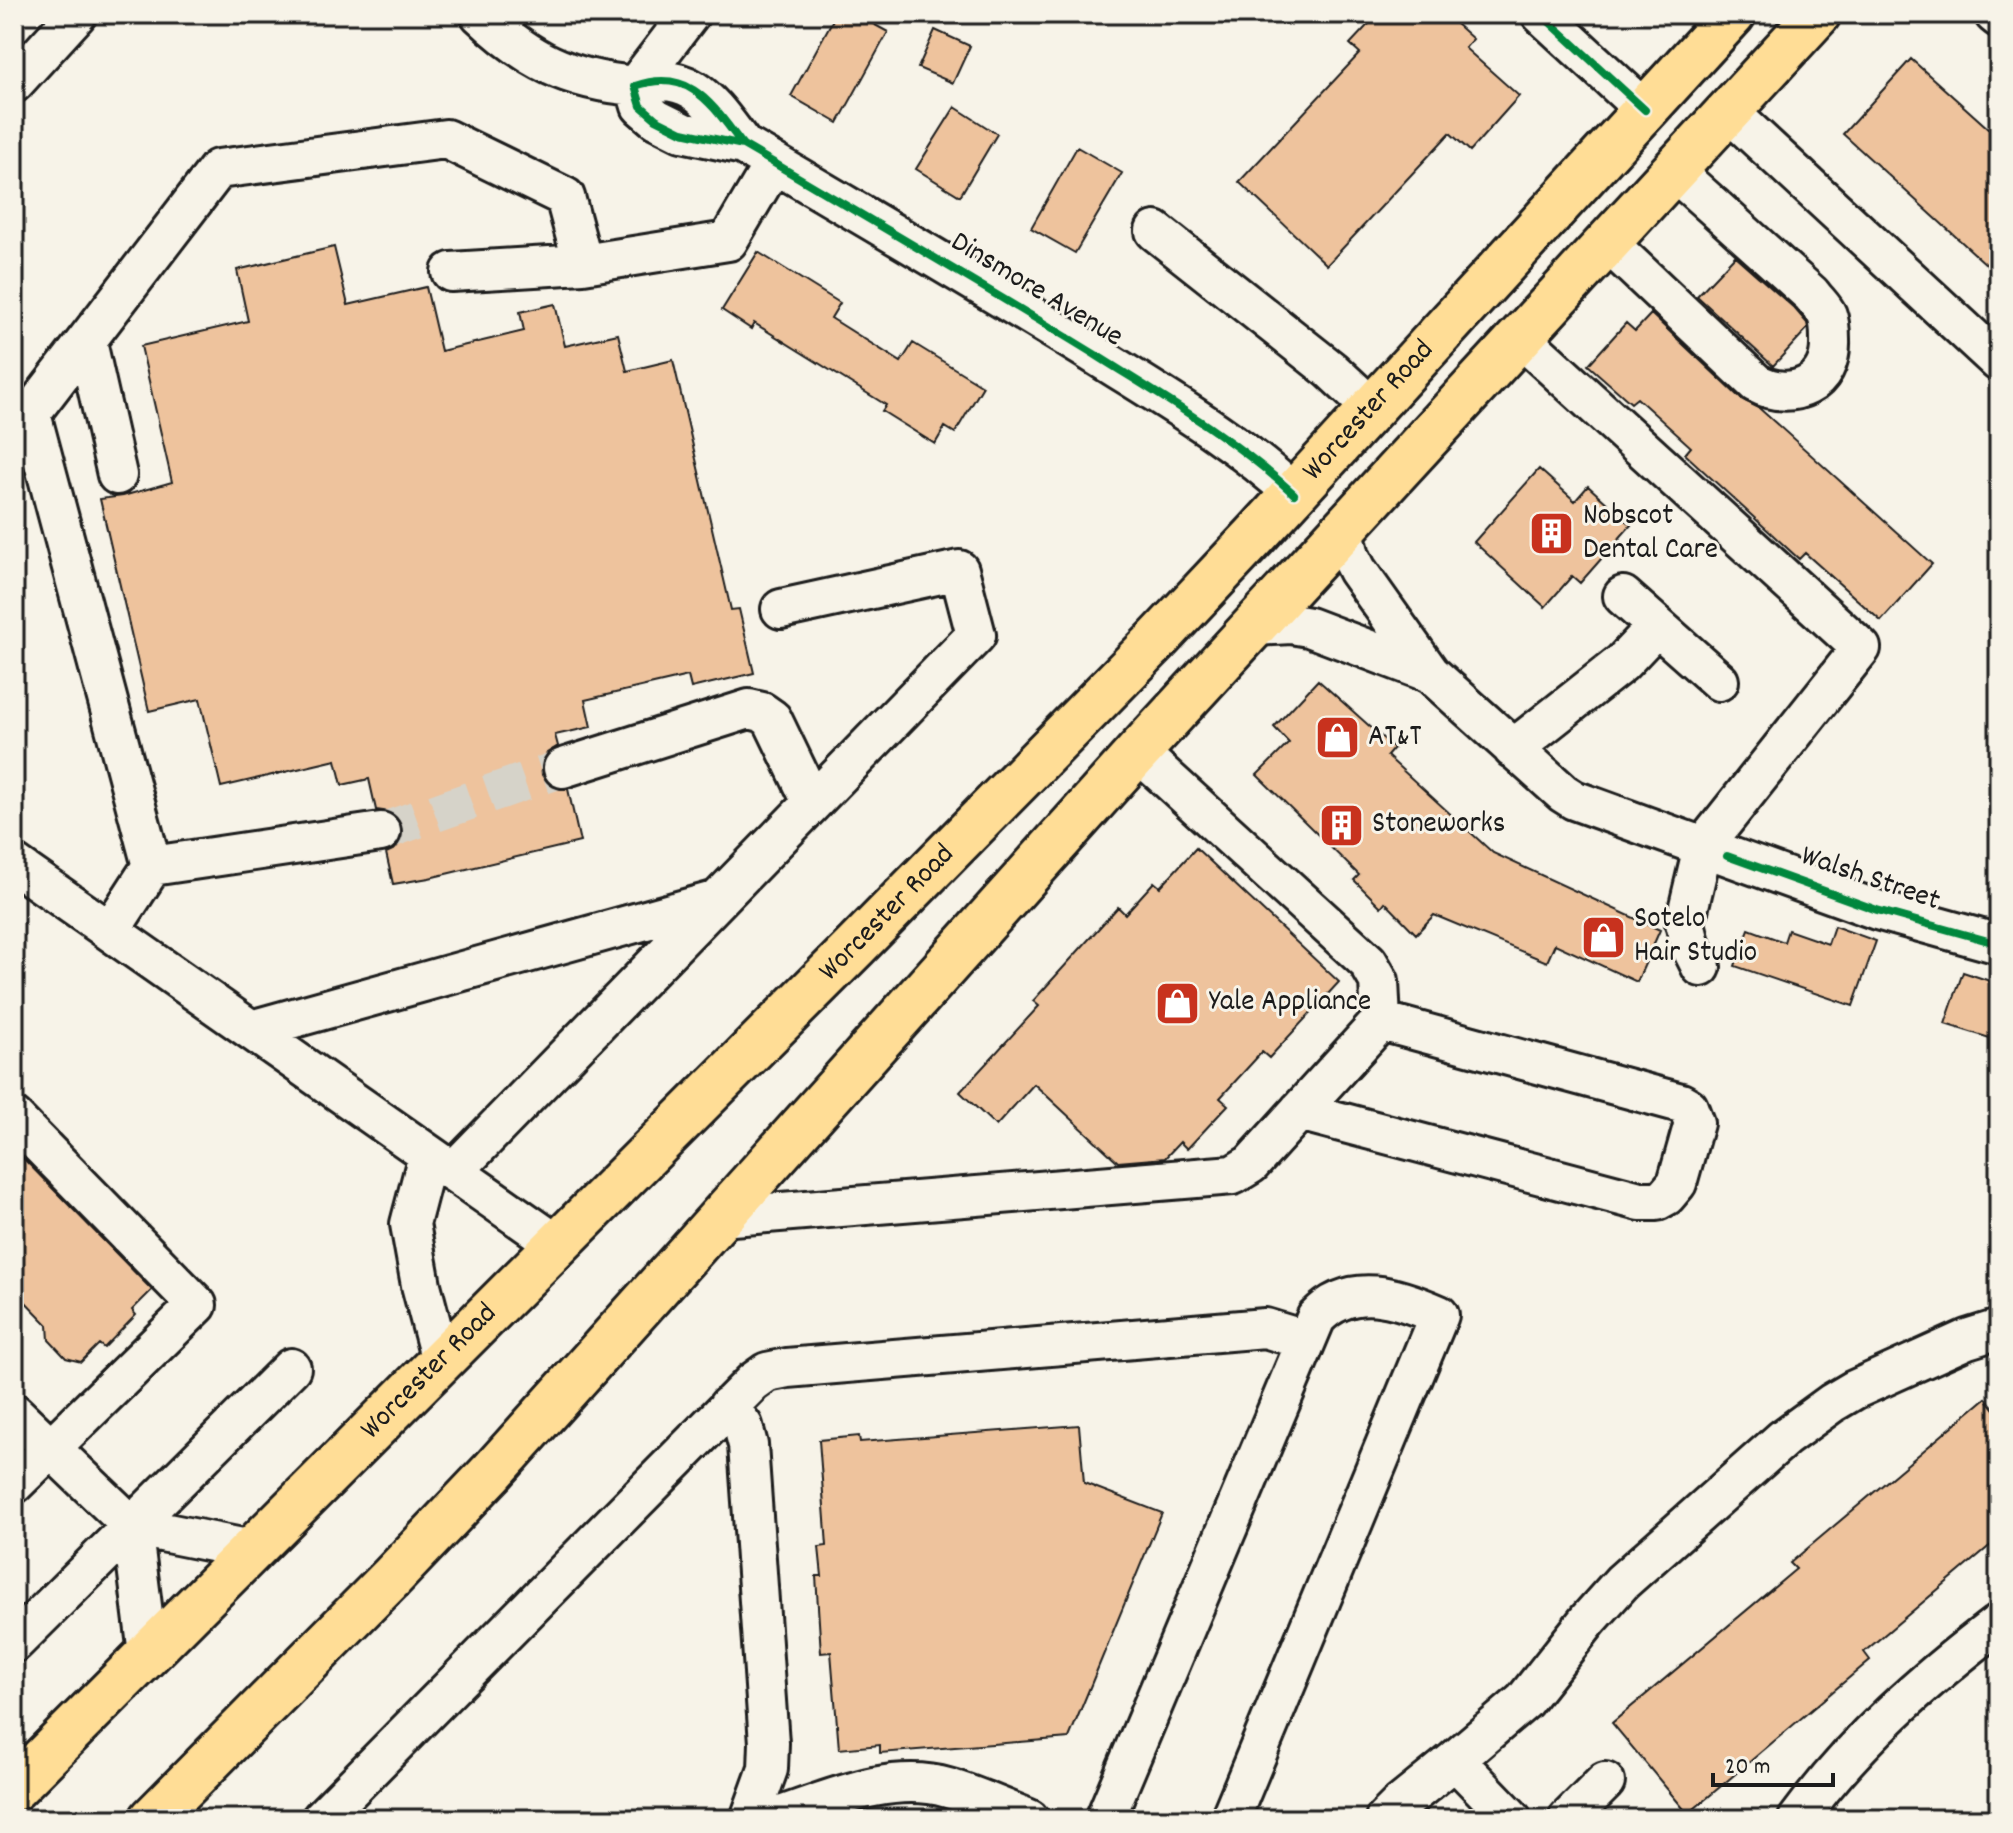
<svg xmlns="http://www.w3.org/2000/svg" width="2013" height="1833" viewBox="0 0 2013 1833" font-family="Dekko,sans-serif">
  <rect width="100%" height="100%" fill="#f7f3e8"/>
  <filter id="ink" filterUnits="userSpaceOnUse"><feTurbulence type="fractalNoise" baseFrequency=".0125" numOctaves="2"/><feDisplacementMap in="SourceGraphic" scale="16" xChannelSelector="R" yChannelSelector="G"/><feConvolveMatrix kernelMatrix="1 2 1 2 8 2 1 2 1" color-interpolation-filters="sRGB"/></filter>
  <g filter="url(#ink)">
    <!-- building -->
    <path fill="#eec39d" stroke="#1c1c1c" stroke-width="2" d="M 836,14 L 855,14 L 888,32 L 838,123 L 791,96 Z
      M 1378,14 L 1445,14 L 1473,39 L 1465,48 L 1519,96 L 1470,151 L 1450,133 L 1327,265 L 1239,182 L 1360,53 L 1350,44 Z
      M 935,30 L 970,46 L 953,83 L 918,68 Z
      M 1911,59 L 1999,138 L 1999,276 L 1843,134 Z
      M 955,107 L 997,134 L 960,196 L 916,169 Z
      M 1077,147 L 1122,173 L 1075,253 L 1031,228 Z
      M 334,247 L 348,305 L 426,287 L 441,351 L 524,331 L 520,312 L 555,304 L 565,346 L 618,334 L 627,371 L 673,360 L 731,610 L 739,609 L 754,673 L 691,688 L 688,676 L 585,700 L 591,727 L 555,735 L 558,746 L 547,753 L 541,764 L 542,775 L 548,784 L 558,789 L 568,789 L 580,842 L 429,878 L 393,884 L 386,853 L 395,849 L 401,841 L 403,828 L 399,819 L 390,812 L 376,810 L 369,779 L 342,785 L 336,760 L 221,787 L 200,699 L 149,711 L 100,499 L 123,496 L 172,482 L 141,346 L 248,321 L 237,270 Z
      M 758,252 L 840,303 L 831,318 L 901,362 L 913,343 L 983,386 L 955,433 L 945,427 L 935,444 L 882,411 L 886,405 L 754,323 L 751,329 L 722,310 Z
      M 1735,256 L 1794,308 L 1807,323 L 1808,328 L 1773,366 L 1697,296 Z
      M 1651,314 L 1741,399 L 1759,408 L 1932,564 L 1881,621 L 1805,553 L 1799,559 L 1685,454 L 1691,447 L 1637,398 L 1631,403 L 1588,365 L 1626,323 L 1635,331 Z
      M 1539,469 L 1575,501 L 1588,486 L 1631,525 L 1580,583 L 1572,576 L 1545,607 L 1474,542 Z
      M 1318,680 L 1394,748 L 1387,756 L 1493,853 L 1660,930 L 1637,982 L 1555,944 L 1547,962 L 1434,915 L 1416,934 L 1385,902 L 1381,907 L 1354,880 L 1359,875 L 1257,775 L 1289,743 L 1274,727 Z
      M 1196,848 L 1339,982 L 1269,1058 L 1262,1052 L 1220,1098 L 1228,1105 L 1187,1149 L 1180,1142 L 1165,1158 L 1118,1162 L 1034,1084 L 996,1126 L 960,1092 L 1039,1006 L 1033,1001 L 1118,907 L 1125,914 L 1154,882 L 1160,887 Z
      M 1834,926 L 1876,941 L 1853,1006 L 1735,966 L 1749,929 L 1784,942 L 1788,930 L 1828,944 Z
      M 1963,972 L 1999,984 L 1999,1041 L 1945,1024 Z
      M 14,1149 L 152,1290 L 132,1310 L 136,1315 L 104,1348 L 99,1344 L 81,1362 L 66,1358 L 49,1340 L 48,1325 L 14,1290 Z
      M 1986,1398 L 1999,1414 L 1999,1538 L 1864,1652 L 1870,1660 L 1688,1814 L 1612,1723 L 1796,1569 L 1790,1563 Z
      M 1079,1425 L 1084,1483 L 1162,1513 L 1069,1738 L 880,1753 L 880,1745 L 839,1749 L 831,1652 L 821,1653 L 816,1576 L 822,1576 L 819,1547 L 827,1546 L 819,1440 L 859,1436 L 860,1442 Z"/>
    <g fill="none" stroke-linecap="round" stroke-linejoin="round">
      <!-- minor-tunnel -->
      <path stroke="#d6d3c9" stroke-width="38" stroke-dasharray="38 19" stroke-linecap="butt" d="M 381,832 L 563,768"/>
      <defs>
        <path id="minor" d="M 480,14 C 528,60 568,80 635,86 L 690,14
          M 1541,14 L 1645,110
          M 1994,14 L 1999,18
          M 14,83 L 77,14
          M 1729,112 L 1999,362
          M 743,145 C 712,105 691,67 635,86 L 641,106 L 656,119 L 682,132 L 743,145 L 774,163 C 882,227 992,291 1099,357 C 1167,400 1235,439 1294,494
          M 1155,231 L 1331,370 L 1372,408
          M 1608,243 L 1756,383 C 1792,402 1832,385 1830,340 C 1830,332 1830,323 1827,315 C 1824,308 1816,301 1811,294 L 1674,171
          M 583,264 L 728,241 L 774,163
          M 1521,338 L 1861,648 L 1703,847 L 1685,923 L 1691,947 L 1701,967
          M 87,342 L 117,475
          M 31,414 L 152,866
          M 14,435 L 218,169 L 446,139 L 565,197 L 583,264 L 451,272
          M 1344,531 L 1350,556 L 1357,570 L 1430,673 L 1563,793 L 1574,800 L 1877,910 L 1999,944
          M 1623,596 L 1719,681
          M 1256,626 L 1291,624 L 1309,627 L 1430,673
          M 1513,749 L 1622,663 L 1657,626
          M 563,768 L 749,709 L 762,712 L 772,719 L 812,802
          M 14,864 L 558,1245
          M 110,931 L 152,866 L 381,832
          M 251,1030 L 714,901
          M 1299,1111 L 1640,1201 L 1657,1201 L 1666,1196 L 1677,1183 L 1694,1123 L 1688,1107 L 1681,1103 L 1381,1021
          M 14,1118 L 197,1305 L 14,1484
          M 428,1155 L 410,1224 L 421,1285 L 441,1361
          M 453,1172 L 976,635 L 959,570 L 781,609
          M 720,1217 L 1233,1175 L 1251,1164 L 1381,1021 L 1379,981 L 1368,962 L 1138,752
          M 728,1406 L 743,1426 L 748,1445 L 769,1743 L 768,1769 L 750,1819
          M 14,1413 L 132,1526 L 252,1550
          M 132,1526 L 148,1654
          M 14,1643 L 291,1368
          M 321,1819 L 753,1382 L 767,1372 L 787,1368 L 1265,1328 L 1305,1340
          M 772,1819 C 827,1801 890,1771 948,1788 C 976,1796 1003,1809 1029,1819
          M 1105,1819 L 1316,1318 C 1351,1280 1398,1297 1439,1315 L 1230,1819
          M 1385,1819 L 1398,1806 L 1455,1760
          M 1512,1819 L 1455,1760 L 1524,1701 L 1588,1620 L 1622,1582 L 1784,1438 L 1832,1403 L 1854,1390 L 1967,1339 L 1999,1329
          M 1568,1819 L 1605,1782
          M 1798,1819 C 1856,1740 1922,1682 1999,1623"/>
        <g id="highway">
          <path id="s1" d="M 14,1788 L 855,947 L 1156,641 L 1255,536 L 1733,14"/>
          <path d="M 152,1819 L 392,1577 L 492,1472 L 1138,752 L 1818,14"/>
        </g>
      </defs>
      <!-- minor casing -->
      <use href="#minor" stroke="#1c1c1c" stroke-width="44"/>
      <!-- highway casing -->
      <use href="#highway" stroke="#1c1c1c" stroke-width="50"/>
      <!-- minor -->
      <use href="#minor" stroke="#f7f3e8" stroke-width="38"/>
      <!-- highway -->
      <use href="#highway" stroke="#ffdd96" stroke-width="44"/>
      <defs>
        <path id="cycleway" d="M 1541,14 L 1645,110
          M 743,145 C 712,105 691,67 635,86 L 641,106 L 656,119 L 682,132 L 743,145 L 774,163 C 882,227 992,291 1099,357 C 1167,400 1235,439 1294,494
          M 1727,856 L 1877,910 L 1999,944"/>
      </defs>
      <!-- cycleway casing -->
      <use href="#cycleway" stroke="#f7f3e8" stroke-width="13"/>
      <!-- cycleway -->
      <use href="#cycleway" stroke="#00873e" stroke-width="8"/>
    </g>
  </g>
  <!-- icons -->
  <defs>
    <symbol id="building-square" viewBox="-11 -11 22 22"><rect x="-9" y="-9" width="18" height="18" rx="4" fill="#c8321e" stroke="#f7f3e8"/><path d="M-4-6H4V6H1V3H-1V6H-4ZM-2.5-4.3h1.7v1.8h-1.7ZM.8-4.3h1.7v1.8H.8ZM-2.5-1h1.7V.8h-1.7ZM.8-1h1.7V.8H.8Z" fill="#fff"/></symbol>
    <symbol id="shop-square" viewBox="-11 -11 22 22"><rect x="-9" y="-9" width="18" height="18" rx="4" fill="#c8321e" stroke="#f7f3e8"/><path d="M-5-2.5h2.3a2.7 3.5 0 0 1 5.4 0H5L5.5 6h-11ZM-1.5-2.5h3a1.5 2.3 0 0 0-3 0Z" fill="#fff"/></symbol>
  </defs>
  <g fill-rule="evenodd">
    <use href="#building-square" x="1526" y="508" width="51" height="51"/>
    <use href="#shop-square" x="1312" y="712" width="51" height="51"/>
    <use href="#building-square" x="1316" y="800" width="51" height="51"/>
    <use href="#shop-square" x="1578" y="912" width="51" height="51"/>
    <use href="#shop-square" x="1152" y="978" width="51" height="51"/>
  </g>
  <g text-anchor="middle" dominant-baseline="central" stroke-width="6" stroke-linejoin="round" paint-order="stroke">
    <!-- street labels -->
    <g font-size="30" fill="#1c1c1c" stroke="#f7f3e8">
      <text transform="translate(1036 291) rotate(31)">Dinsmore Avenue</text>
      <text stroke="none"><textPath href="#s1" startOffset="1932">Worcester Road</textPath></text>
      <text transform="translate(1870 880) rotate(19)">Walsh Street</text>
      <text stroke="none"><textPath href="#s1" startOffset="1236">Worcester Road</textPath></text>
      <text stroke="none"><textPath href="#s1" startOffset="588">Worcester Road</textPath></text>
    </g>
    <!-- poi labels -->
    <g font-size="30" fill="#1c1c1c" stroke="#f7f3e8" text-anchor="start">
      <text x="1583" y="517">Nobscot<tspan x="1583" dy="34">Dental Care</tspan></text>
      <text x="1368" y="738">AT&amp;T</text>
      <text x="1372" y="825">Stoneworks</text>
      <text x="1634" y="920">Sotelo<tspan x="1634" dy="34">Hair Studio</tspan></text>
      <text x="1209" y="1003">Yale Appliance</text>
    </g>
  </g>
  <!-- margin -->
  <rect width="2013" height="1833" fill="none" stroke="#f7f3e8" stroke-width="48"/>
  <rect x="24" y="24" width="1965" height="1785" fill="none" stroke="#1c1c1c" stroke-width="3" filter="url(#ink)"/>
  <!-- scale -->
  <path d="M1713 1773v12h120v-12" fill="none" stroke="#1c1c1c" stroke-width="4"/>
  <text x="1725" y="1773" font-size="24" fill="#1c1c1c" stroke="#f7f3e8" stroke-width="6" paint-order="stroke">20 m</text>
</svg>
